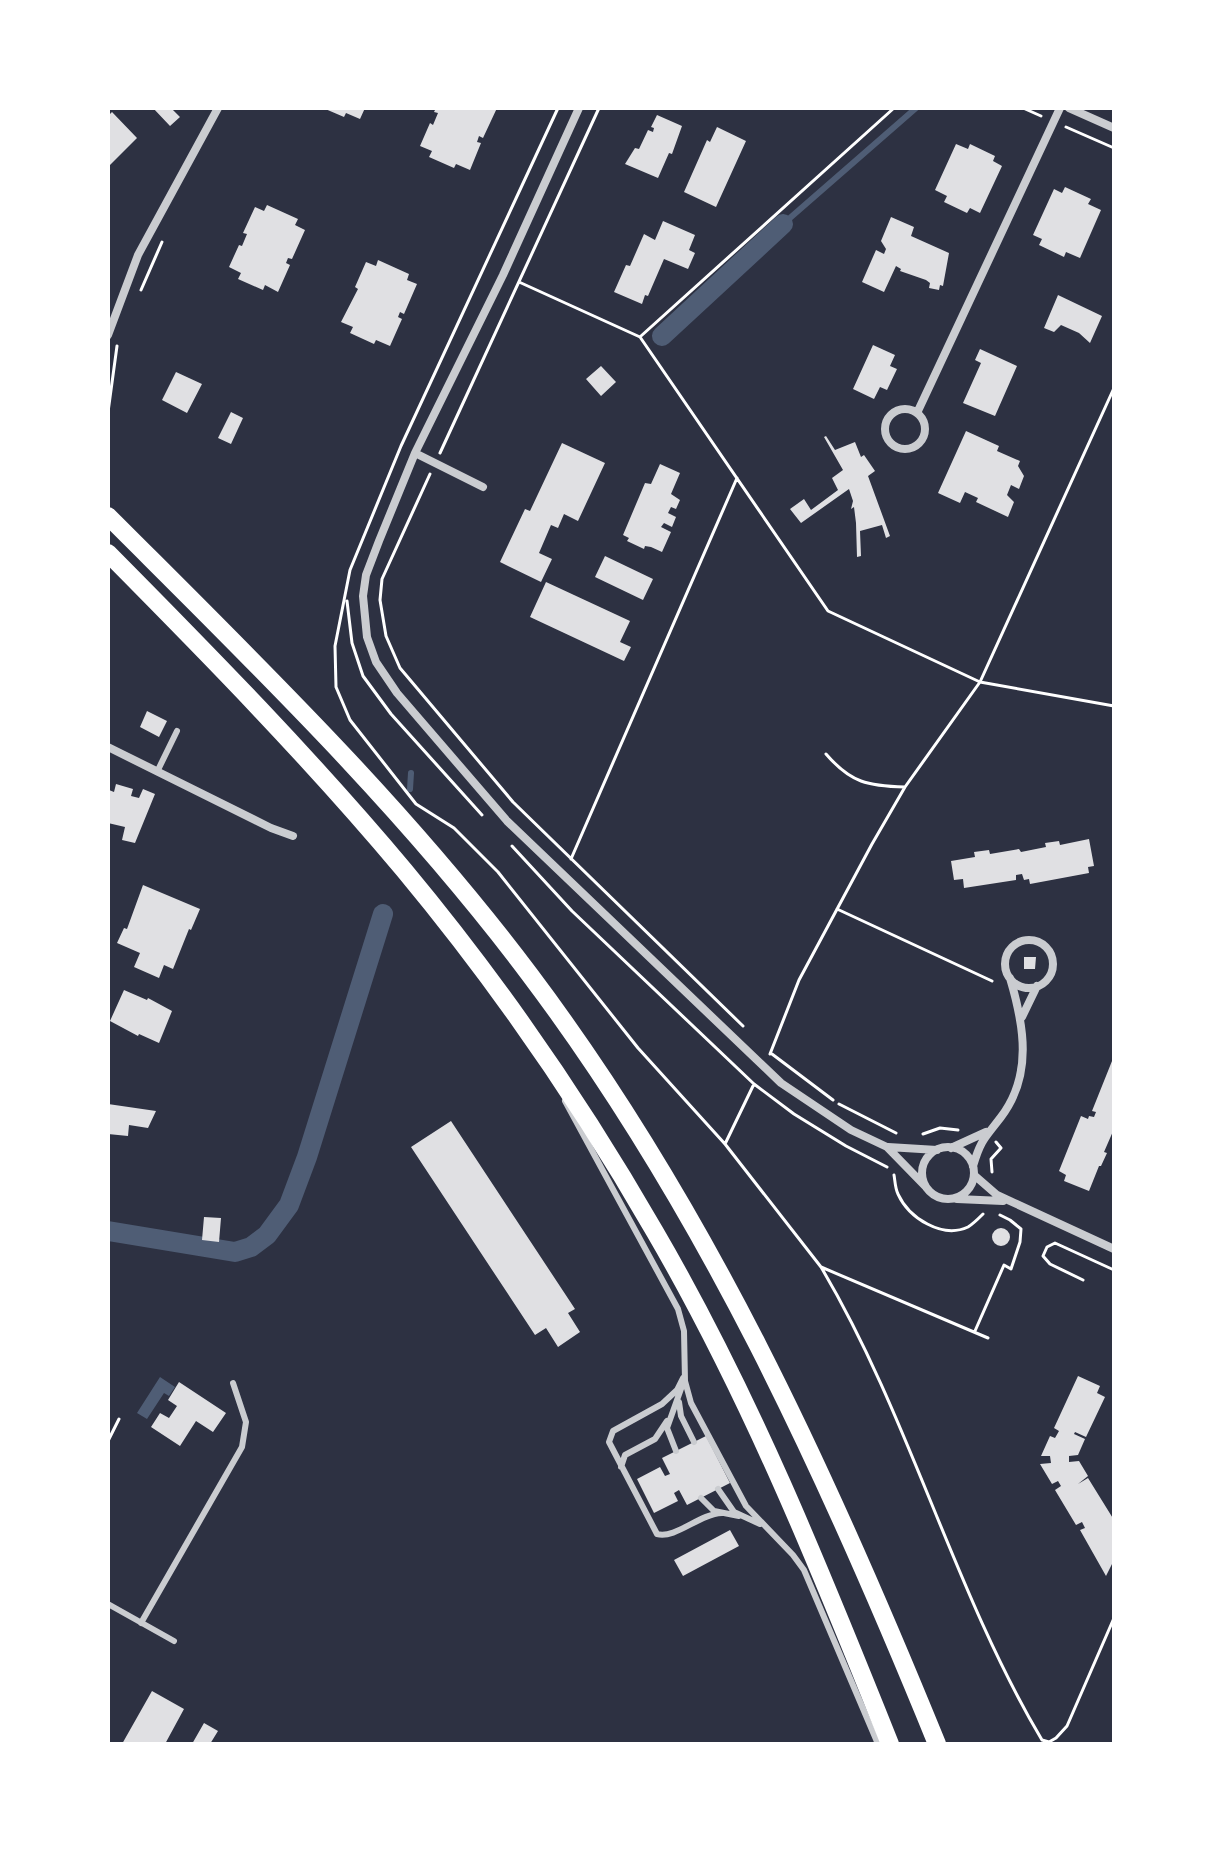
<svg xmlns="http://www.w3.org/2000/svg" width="1222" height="1852" viewBox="0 0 1222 1852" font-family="Manrope,sans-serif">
  <rect width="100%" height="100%" fill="#2d3142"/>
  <!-- water -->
  <path fill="#4f5d75" d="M 160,1377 L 175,1387 L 169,1396 L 164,1393 L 147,1419 L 137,1413 Z"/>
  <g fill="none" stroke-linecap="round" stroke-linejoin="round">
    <!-- stream -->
    <path stroke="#4f5d75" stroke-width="6" d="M 783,224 L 916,108
      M 410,789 L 411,773"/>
    <!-- canal -->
    <path stroke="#4f5d75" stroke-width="20" d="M 662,336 L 783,224
      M 108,1231 L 235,1252 L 251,1247 L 267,1235 L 289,1205 L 307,1157 L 383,914"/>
  </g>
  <!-- building -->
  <path fill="#e0e0e3" d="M 153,108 L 171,108 L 180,117 L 170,126 Z
    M 323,108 L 365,108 L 360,119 L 346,113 L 344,117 Z
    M 436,108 L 497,108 L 483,138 L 479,136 L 477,142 L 481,143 L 470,170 L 456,164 L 454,168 L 429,157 L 432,151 L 420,146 L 430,123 L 433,125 L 438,113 L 434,112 Z
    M 112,112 L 137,138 L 110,165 L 108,162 L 108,116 Z
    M 657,115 L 682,126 L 672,154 L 669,153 L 658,178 L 625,164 L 635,148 L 639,149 L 648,130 L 653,132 L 654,128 L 651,127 Z
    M 717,127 L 746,141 L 716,207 L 684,192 L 707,140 L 710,142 Z
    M 956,144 L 968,149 L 970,144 L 995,156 L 993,161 L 1002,166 L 980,213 L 970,208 L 967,213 L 944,202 L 947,196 L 935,190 Z
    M 1065,187 L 1091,199 L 1088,204 L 1101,210 L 1080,258 L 1066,252 L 1064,257 L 1039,245 L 1042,239 L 1033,235 L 1054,189 L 1062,193 Z
    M 267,205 L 298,219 L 295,225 L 305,230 L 292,259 L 288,258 L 286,263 L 290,265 L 278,292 L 265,285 L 263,290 L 238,279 L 241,273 L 229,267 L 239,245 L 242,246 L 247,234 L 243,233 L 255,207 L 264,211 Z
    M 891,217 L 914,227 L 911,236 L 949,253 L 943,286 L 940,285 L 939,290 L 929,288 L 930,283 L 926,280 L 900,271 L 901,269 L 896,266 L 884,292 L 862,282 L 876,250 L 884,254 L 886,249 L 881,241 Z
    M 663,221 L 695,235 L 689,250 L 695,253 L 688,269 L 664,259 L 648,296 L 645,295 L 642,304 L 614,292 L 626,265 L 630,266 L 644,234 L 655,240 Z
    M 378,260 L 409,274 L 407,280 L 417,284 L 404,314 L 400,312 L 398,317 L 402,319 L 390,346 L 376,340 L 374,344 L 350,333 L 353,327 L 341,322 L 358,289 L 355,287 L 366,262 L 376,266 Z
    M 1058,295 L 1102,316 L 1090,343 L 1079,333 L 1061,325 L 1054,332 L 1044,328 Z
    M 873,345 L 895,355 L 890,366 L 897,369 L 887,390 L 880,387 L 874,399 L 853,389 Z
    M 980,349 L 1017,366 L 995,416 L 963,403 L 981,363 L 975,360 Z
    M 601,366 L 616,382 L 601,396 L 586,379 Z
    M 176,372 L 202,384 L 187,413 L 162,400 Z
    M 231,412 L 243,418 L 231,444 L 218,438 Z
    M 966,431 L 999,446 L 997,451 L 1020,461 L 1018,466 L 1024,476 L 1019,489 L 1011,485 L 1007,495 L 1014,502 L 1008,517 L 976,502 L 978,498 L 965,492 L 960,503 L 938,493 Z
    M 826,436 L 835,450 L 855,442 L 861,457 L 864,455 L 875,471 L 868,476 L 890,536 L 886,538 L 882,525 L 860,531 L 861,556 L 857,557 L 856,523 L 854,507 L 851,509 L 853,501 L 849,489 L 801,523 L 790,509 L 804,499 L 811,510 L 838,490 L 832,478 L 843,470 L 824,437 Z
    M 562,443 L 605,463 L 578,521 L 564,514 L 558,528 L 551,525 L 539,553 L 552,559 L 541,582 L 500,562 L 525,509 L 530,511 Z
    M 660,464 L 680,473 L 671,494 L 680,500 L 676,509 L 671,507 L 668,513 L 676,517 L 672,527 L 664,523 L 661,527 L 671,532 L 662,552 L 651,547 L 645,546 L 644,549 L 627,541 L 629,538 L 623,535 L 645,483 L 651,484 Z
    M 605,556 L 653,579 L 643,600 L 595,577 Z
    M 546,582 L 630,621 L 620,642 L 631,647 L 624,661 L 530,617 Z
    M 147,711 L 167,721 L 159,737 L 140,727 Z
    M 116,784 L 133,789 L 131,796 L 139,798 L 143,789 L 155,794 L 135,843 L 122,840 L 125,827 L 108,823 L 108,792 L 109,790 L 114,792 Z
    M 1089,839 L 1094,866 L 1088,867 L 1089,873 L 1030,884 L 1029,879 L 1024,880 L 1022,874 L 1016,875 L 1016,880 L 964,888 L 963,879 L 954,880 L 951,861 L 975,857 L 974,852 L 989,850 L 990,854 L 1019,849 L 1021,852 L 1046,847 L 1045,843 L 1059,841 L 1060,845 Z
    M 143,885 L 200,909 L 191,930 L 189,929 L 173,969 L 164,965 L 159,978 L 134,967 L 140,953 L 117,943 L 124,928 L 127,929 Z
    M 1024,957 L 1036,957 L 1035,969 L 1024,969 Z
    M 124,990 L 147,1000 L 148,998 L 172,1011 L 159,1043 L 139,1034 L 138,1036 L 110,1021 Z
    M 1114,1056 L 1114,1129 L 1104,1152 L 1107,1153 L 1101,1166 L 1099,1166 L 1089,1191 L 1064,1181 L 1066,1175 L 1059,1171 L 1081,1116 L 1088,1119 L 1089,1116 L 1094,1117 L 1096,1112 L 1092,1111 Z
    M 108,1104 L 156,1111 L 148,1128 L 129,1125 L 128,1136 L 108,1134 Z
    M 451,1121 L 575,1309 L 568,1313 L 580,1332 L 558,1347 L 546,1328 L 535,1335 L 411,1147 Z
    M 204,1217 L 221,1218 L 219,1242 L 202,1240 Z
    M992 1237a9 9 0 1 1 18 0a9 9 0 1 1-18 0Z
    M 1078,1376 L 1100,1386 L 1097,1393 L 1105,1397 L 1086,1437 L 1075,1432 L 1074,1434 L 1085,1439 L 1078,1455 L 1069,1456 L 1069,1462 L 1079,1461 L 1088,1476 L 1078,1484 L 1088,1478 L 1114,1520 L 1114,1560 L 1106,1576 L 1080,1530 L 1085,1528 L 1082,1522 L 1076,1525 L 1055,1490 L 1061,1486 L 1058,1481 L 1052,1484 L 1040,1464 L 1051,1463 L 1050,1456 L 1041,1456 L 1050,1436 L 1055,1438 L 1059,1431 L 1054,1428 Z
    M 179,1382 L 226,1413 L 213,1432 L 196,1421 L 180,1446 L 151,1427 L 160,1413 L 169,1418 L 177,1406 L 168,1400 Z
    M 706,1436 L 730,1483 L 687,1505 L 679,1490 L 674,1493 L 678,1501 L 654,1513 L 637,1479 L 660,1467 L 665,1476 L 670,1474 L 662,1458 Z
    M 730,1530 L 739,1546 L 683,1576 L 674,1560 Z
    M 152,1691 L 184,1709 L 165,1744 L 122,1744 Z
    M 204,1723 L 218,1731 L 210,1744 L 192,1744 Z"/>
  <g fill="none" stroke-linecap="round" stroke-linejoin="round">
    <!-- path -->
    <path stroke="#fff" stroke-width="3" d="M 558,108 L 401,446 L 350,570 L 335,646 L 336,687 L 350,720 L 416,804 L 454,828 L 498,872 L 638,1048 L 725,1144 L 821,1267 L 988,1338
      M 1023,108 L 1041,116
      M 1066,127 L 1114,148
      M 519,282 L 640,337 L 828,611 L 980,682 L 1114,706
      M 141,290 L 162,242
      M 641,336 L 894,108
      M 108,412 L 117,346
      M 440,453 L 599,108
      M 430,474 L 382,579 L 380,600 L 386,636 L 400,668 L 513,802 L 743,1026
      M 347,601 L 352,643 L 363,676 L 391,714 L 482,815
      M 826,754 C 851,783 868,786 905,787
      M 512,846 L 572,911 L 754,1084 L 794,1114 L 846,1146 L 887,1167
      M 571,859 L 737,478
      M 837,909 L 992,981
      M 770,1054 L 799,980 L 872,844 L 905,787 L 980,682 L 1114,388
      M 772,1054 L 833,1100
      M 839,1104 L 896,1133
      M 923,1134 L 940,1128 L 958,1130
      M 725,1144 L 753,1086
      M 992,1172 L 991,1159 L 1001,1148 L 996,1142
      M 894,1175 C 895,1180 895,1188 898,1194 C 909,1218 942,1239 968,1227 C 973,1224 979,1218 983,1214
      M 821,1267 C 910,1417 953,1590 1042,1740 L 1049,1742 L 1056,1738 L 1067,1726 L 1114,1618
      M 1083,1280 L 1050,1264 L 1043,1256 L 1047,1247 L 1055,1243 L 1114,1270
      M 975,1331 L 1004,1265 L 1011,1269 L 1020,1242 L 1021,1229 L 1010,1220 L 1000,1215
      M 108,1441 L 119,1419"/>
    <!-- service -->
    <path stroke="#caccd0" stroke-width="6" d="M 157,772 L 177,731
      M 565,1101 L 678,1309 L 684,1331 L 685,1381 L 691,1403 L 746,1506 L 793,1555 L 804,1570 L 878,1744
      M 683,1378 L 677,1390 L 662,1404 L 613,1431 L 609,1442 L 657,1534 C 676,1539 699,1514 722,1513
      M 679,1402 L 681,1416 L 694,1442
      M 676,1451 L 667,1428 L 682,1386
      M 621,1467 L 625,1455 L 655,1439 L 667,1421
      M 718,1489 L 734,1512 L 760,1524
      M 701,1498 L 714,1511 L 739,1516
      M 108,1604 L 174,1641
      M 141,1623 L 242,1447 L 246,1422 L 233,1383"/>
    <!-- minor -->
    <path stroke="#caccd0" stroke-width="8" d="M 579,108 L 503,275 L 415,453 L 379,541 L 366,575 L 363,596 L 367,637 L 376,662 L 397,693 L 507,821 L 781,1083 L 851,1130 L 887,1147 L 926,1187
      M 1069,108 L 1114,128
      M 108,335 L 138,255 L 218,108
      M885 429a20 20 0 1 1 40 0a20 20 0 1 1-40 0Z
      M 917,413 L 1060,108
      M 415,453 L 483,487
      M 108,747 L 271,828 L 293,836
      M1005 964a24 24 0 1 1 48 0a24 24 0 1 1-48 0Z
      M 1022,1017 L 1037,986
      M 888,1147 L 937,1150
      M922 1173a26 26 0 1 1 52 0a26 26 0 1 1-52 0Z
      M 951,1148 L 986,1132
      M 973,1166 C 981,1139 985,1138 1001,1117 C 1033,1075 1024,1025 1010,978
      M 974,1175 L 997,1195 L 1114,1249
      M 957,1199 L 1003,1201"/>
    <!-- trunk -->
    <path stroke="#fff" stroke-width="18" d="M 108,516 C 255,663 405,808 530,975 C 706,1209 827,1474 937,1744
      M 108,553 C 210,656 311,759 404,870 C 498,983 582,1105 655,1232 C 750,1395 820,1569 890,1744"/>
  </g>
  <!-- border -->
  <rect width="1222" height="1852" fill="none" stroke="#ffffff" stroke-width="220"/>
</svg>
